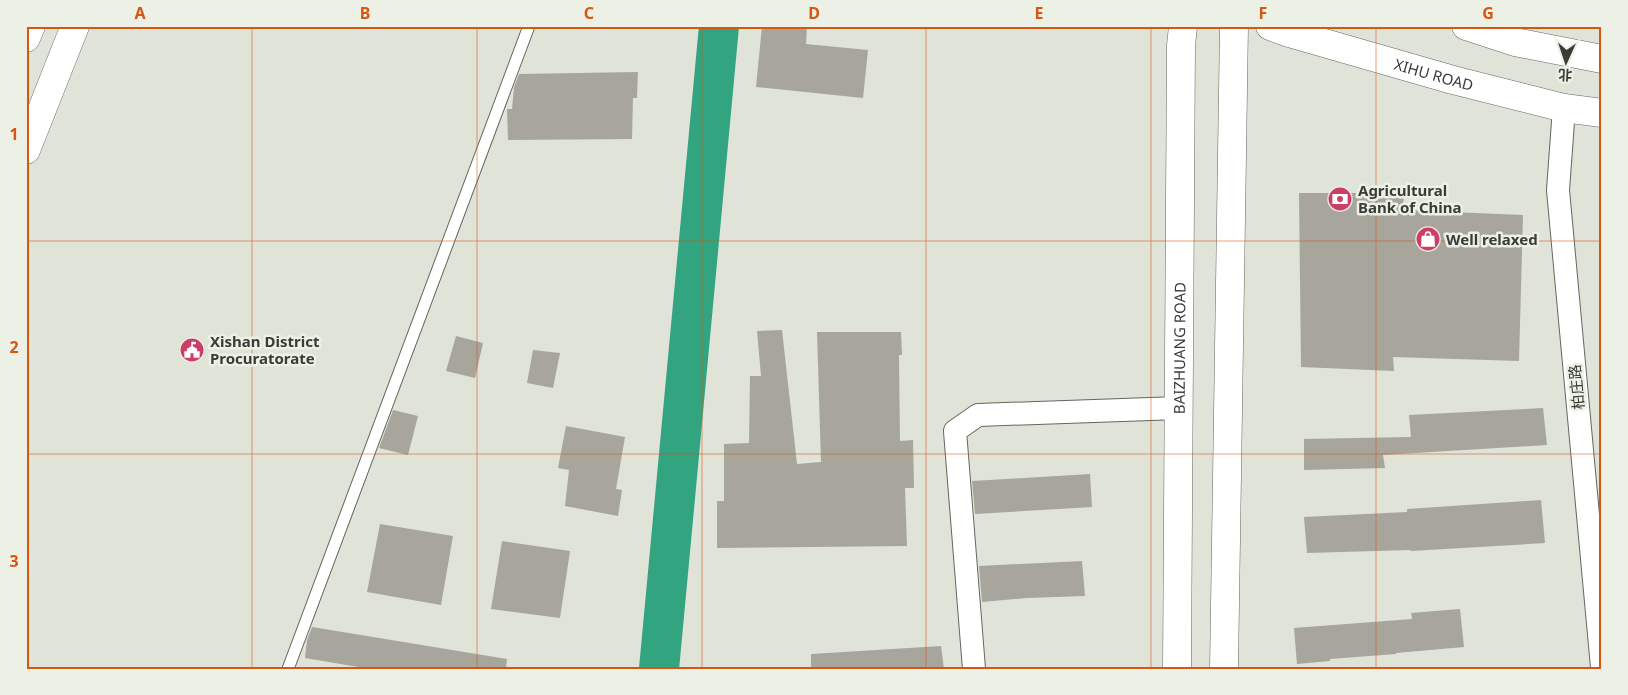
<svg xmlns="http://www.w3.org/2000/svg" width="1628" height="695" viewBox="0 0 1628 695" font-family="'Noto Sans','Noto Sans SC',sans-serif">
  <rect width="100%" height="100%" fill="#dfe3d8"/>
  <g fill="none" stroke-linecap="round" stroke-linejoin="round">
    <!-- river -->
    <path stroke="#32a480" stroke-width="40" d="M 659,669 L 719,26"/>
  </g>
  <!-- building -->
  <path fill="#a8a69c" d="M 762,26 L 807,26 L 806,44 L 868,50 L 863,98 L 756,87 Z
    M 638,72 L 637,98 L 633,98 L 632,139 L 508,140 L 507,109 L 512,109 L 514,87 L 519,74 Z
    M 1299,193 L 1404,193 L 1403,210 L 1523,215 L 1519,361 L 1393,357 L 1394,371 L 1301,367 Z
    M 782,330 L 797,464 L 821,462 L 817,332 L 901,332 L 902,355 L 899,355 L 900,441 L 913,440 L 914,488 L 905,488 L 907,546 L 717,548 L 717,501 L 724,501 L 724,444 L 749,443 L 750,376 L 761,376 L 757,331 Z
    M 456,336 L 483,343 L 475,378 L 446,371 Z
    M 533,350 L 560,353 L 553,388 L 527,383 Z
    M 1543,408 L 1547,445 L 1383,455 L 1385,468 L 1304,470 L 1304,439 L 1411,437 L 1409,415 Z
    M 393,410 L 418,416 L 408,455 L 379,448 Z
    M 566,426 L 625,437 L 616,489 L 622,490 L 618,516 L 565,506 L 569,470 L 558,468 Z
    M 1090,474 L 1092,507 L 975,514 L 972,481 Z
    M 1541,500 L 1545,543 L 1411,551 L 1410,550 L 1307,553 L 1304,517 L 1407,512 L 1407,509 Z
    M 380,524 L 453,536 L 441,605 L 367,592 Z
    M 502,541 L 570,551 L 560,618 L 491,609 Z
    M 1082,561 L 1085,596 L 1027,598 L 982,602 L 979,566 Z
    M 1460,609 L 1464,647 L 1396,653 L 1396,654 L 1330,659 L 1330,661 L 1297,664 L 1294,628 L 1412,619 L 1411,613 Z
    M 312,627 L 507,659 L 506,669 L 370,669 L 305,658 L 307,640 Z
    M 941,646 L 944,669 L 811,669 L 811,654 Z"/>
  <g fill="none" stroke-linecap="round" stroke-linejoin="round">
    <defs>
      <path id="service" d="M 288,669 L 529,26"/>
      <path id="minor" d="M 1564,108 L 1558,190 L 1602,667
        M 974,669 L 955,431 L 978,415 L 1179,408"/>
      <g id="tertiary">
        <path d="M 26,38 L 31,26"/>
        <path d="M 26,150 L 75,26"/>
        <path id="s1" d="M 1177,669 L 1181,46 L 1183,26"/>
        <path d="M 1224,669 L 1234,26"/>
      </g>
      <g id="primary">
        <path id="s2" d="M 1270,26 L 1286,32 L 1453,80 L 1564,108 L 1602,113"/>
        <path d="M 1466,26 L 1515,42 L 1602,59"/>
      </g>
    </defs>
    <!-- service casing -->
    <use href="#service" stroke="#63675d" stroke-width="13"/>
    <!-- minor casing -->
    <use href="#minor" stroke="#63675d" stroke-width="24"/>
    <!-- tertiary casing -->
    <use href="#tertiary" stroke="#63675d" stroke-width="29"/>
    <!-- primary casing -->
    <use href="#primary" stroke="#63675d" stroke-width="29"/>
    <!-- service -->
    <use href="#service" stroke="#fff" stroke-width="11"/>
    <!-- minor -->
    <use href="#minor" stroke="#fff" stroke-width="22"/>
    <!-- tertiary -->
    <use href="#tertiary" stroke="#fff" stroke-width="28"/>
    <!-- primary -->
    <use href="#primary" stroke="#fff" stroke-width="28"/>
  </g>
  <!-- grid -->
  <path fill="none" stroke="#d75610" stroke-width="1" stroke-opacity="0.55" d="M 252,26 L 252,669M 477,26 L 477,669M 702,26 L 702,669M 926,26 L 926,669M 1151,26 L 1151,669M 1376,26 L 1376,669M 26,241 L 1602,241M 26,454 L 1602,454"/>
  <!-- icons -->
  <defs>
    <symbol id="bank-disc" viewBox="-11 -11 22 22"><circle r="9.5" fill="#cc3e67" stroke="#ecf0e5"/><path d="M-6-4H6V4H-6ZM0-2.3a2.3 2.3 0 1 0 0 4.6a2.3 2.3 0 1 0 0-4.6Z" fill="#fff"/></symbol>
    <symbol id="shop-disc" viewBox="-11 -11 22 22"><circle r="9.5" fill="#cc3e67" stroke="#ecf0e5"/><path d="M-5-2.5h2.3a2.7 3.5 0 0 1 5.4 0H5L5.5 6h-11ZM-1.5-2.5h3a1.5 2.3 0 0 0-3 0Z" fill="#fff"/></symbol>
    <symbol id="civic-disc" viewBox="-11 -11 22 22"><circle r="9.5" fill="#cc3e67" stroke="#ecf0e5"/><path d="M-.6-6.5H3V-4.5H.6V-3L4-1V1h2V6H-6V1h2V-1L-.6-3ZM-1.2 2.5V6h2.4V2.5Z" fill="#fff"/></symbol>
  </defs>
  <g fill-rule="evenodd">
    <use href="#bank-disc" x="1326" y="185" width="28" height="28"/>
    <use href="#shop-disc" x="1414" y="225" width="28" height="28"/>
    <use href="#civic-disc" x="178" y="336" width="28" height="28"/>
  </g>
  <g text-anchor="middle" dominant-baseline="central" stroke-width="5" stroke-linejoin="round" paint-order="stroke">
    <!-- street labels -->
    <g font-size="15" fill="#3a3c38" stroke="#ecf0e5">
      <text stroke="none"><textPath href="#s2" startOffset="171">XIHU ROAD</textPath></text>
      <text stroke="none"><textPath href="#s1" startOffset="321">BAIZHUANG ROAD</textPath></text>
      <text transform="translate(1576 387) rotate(-95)">柏庄路</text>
    </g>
    <!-- poi labels -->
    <g font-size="15" font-weight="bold" fill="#3a3c38" stroke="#ecf0e5" text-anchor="start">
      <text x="1358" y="190">Agricultural<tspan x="1358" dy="17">Bank of China</tspan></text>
      <text x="1446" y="239">Well relaxed</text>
      <text x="210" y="341">Xishan District<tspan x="210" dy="17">Procuratorate</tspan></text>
    </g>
  </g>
  <!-- border -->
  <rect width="1628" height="695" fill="none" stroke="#ecf0e5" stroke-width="55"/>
  <!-- north arrow -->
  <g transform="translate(1566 62) rotate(183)" stroke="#ecf0e5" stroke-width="4" paint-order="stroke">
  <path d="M0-4L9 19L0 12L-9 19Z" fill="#3a3c38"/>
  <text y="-8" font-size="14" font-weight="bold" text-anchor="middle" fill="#3a3c38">北</text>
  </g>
  <rect x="28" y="28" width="1572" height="640" fill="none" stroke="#d75610" stroke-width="2"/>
  <g font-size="16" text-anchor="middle" font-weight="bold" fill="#d75610">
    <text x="140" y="19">A</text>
    <text x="365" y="19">B</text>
    <text x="589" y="19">C</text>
    <text x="814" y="19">D</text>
    <text x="1039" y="19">E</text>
    <text x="1263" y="19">F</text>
    <text x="1488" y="19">G</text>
    <text x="14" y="140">1</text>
    <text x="14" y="353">2</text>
    <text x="14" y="567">3</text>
  </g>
</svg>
